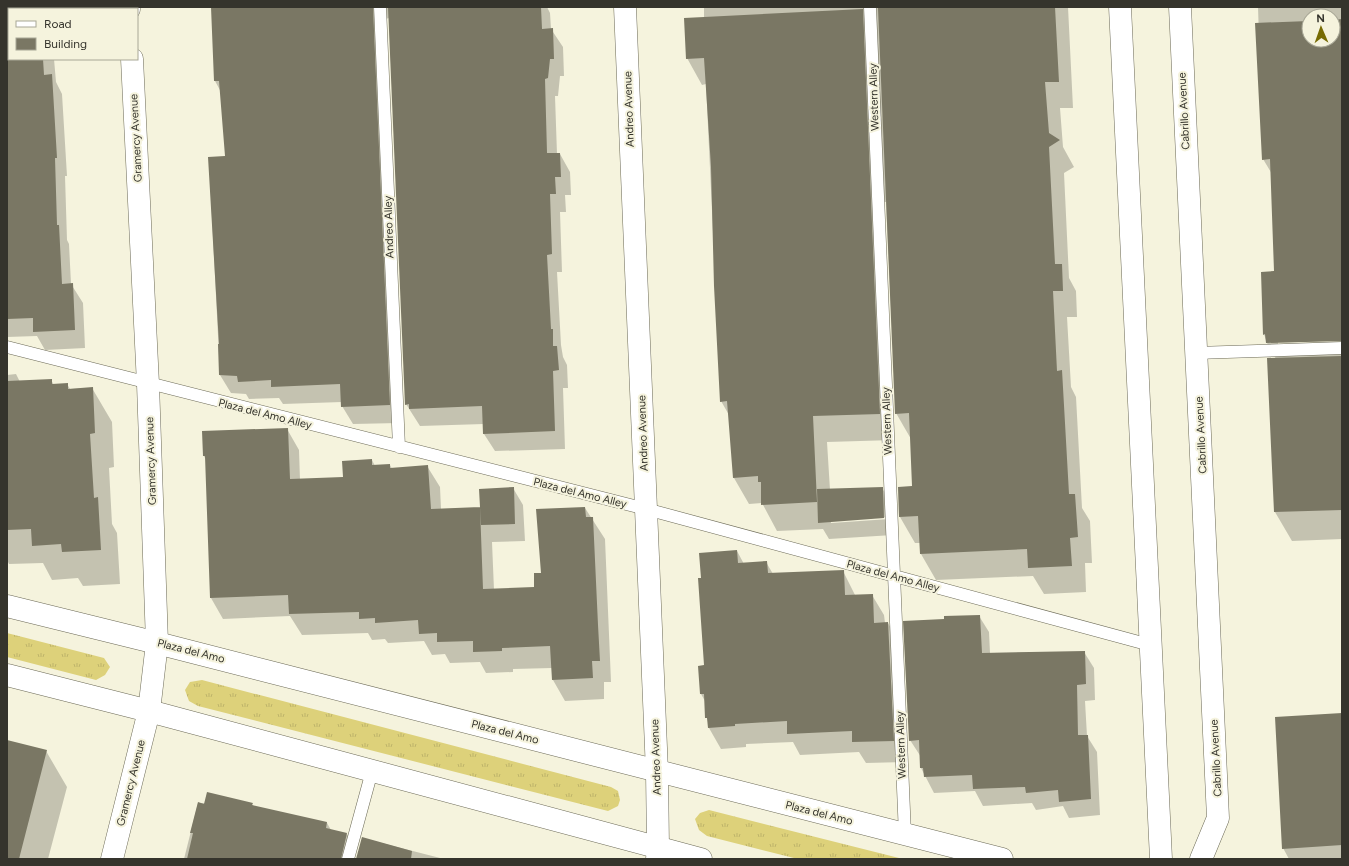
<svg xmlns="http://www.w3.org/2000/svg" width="1349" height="866" viewBox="0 0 1349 866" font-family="Figtree,sans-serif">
  <defs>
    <pattern id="grass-tufts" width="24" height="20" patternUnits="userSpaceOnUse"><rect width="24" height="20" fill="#ddd17a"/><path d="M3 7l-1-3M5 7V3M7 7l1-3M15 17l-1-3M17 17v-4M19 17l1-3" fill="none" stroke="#beb46a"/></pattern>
  </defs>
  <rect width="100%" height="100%" fill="#f5f3dd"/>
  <!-- grass -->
  <path fill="url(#grass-tufts)" d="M 7,633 L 104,658 L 110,667 L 105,675 L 96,680 L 7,657 Z
    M 202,680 L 611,787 L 618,791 L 620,800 L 618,806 L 608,811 L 198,706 L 189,701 L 185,690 L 190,682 Z
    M 709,810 L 903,859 L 798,859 L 707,836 L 699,830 L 695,819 L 700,813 Z"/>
  <!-- shadow -->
  <path fill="#0003" fill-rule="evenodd" d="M 7,7 L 52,7 L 52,9 L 9,9 L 9,59 L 54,59 L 56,82 L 62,94 L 67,176 L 65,176 L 67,240 L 69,244 L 71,284 L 83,303 L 85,348 L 45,350 L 37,336 L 7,337 Z
    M 212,7 L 547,7 L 550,13 L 551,29 L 563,47 L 564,76 L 560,76 L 558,96 L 555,96 L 557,154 L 560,154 L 570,172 L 571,195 L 565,195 L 566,212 L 560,212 L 562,272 L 557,272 L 561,345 L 563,357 L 567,365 L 568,388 L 563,388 L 565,449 L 495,451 L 484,434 L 484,424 L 420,426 L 406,404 L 389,18 L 386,19 L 399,423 L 353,424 L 342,406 L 342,402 L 283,404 L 279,398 L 249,399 L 246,394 L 231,393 L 220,375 L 209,158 L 226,157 L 221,92 L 215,81 Z
    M 704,7 L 1068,7 L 1073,108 L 1060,108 L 1063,147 L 1074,167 L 1064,173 L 1069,278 L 1076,291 L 1077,317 L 1067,317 L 1071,387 L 1076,397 L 1082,508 L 1090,521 L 1092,563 L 1085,563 L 1086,592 L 1044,594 L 1033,576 L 936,580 L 921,554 L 920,543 L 915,543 L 900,517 L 913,487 L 911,439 L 896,413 L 886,202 L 884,202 L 894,440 L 827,442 L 830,490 L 882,488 L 892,505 L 893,535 L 829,539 L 823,529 L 777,531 L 762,503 L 749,504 L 734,478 L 729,415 L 721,401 L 706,84 L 702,85 L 687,58 L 704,18 ZM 889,517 L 889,519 L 831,523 L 831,521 Z
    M 1258,7 L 1342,7 L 1342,339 L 1278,342 L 1278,344 L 1342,341 L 1342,539 L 1292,541 L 1275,512 L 1268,359 L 1276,359 L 1267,343 L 1264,334 L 1275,272 L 1272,174 L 1263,159 ZM 1309,16 L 1333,16 L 1333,40 L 1309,40 Z
    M 16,374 L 20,382 L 51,380 L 54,385 L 67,384 L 70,389 L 92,388 L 112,422 L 114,467 L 109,468 L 112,524 L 117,533 L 120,584 L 83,586 L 78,578 L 52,580 L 43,563 L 9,564 L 7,560 L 7,375 Z
    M 287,429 L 299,450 L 300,480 L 344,478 L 372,460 L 375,466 L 390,465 L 392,469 L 427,466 L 440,487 L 441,509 L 481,508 L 513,488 L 523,505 L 525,541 L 492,542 L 494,590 L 535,588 L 585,508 L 605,539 L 611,682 L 604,682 L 604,699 L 565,701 L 553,680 L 552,668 L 513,669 L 513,672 L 486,673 L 480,662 L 450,663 L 445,654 L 432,655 L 424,641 L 388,643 L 385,639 L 372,640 L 368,633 L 302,635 L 290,616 L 223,619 L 211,598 L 206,460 L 204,456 L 203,432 Z
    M 737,551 L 744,564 L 766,562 L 773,574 L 843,571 L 855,595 L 872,595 L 884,615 L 885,623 L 888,623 L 900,644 L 905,762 L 866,763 L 859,752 L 800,755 L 793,742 L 746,744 L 746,747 L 721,749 L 709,728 L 705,701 L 701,694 L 705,666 L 702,579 Z
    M 979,616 L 989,632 L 990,653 L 1084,652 L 1094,668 L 1095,700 L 1085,701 L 1087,736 L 1097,752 L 1100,815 L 1069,818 L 1063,806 L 1036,810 L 1032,803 L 983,806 L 975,791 L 934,793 L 921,768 L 921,757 L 910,740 L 945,620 Z
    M 1342,714 L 1342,859 L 1289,859 L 1283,848 Z
    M 7,741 L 46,751 L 67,787 L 48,859 L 7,859 Z
    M 198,803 L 252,804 L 254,807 L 327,823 L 331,830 L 347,834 L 356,851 L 354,859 L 184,859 Z
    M 362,838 L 444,859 L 357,859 Z"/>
  <!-- building -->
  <path fill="#7a7764" d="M 211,7 L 373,7 L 390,405 L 341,407 L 340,384 L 271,387 L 271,380 L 238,382 L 237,376 L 219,375 L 218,344 L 219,344 L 208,157 L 225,156 L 219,81 L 214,81 Z
    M 388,7 L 541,7 L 542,29 L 553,28 L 554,59 L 550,59 L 548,78 L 545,79 L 547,153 L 560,153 L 561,177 L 555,177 L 556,194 L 550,194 L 552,254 L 547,255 L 551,329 L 553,329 L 553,346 L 557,346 L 559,370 L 553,371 L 555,431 L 483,434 L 482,406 L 409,409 L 409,404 L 405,405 Z
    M 885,7 L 1055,7 L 1059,82 L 1045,82 L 1049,133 L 1060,140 L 1049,147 L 1055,264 L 1062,264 L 1063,291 L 1053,291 L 1057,371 L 1062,370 L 1069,494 L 1075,494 L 1078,537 L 1070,538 L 1072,566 L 1028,568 L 1027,549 L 920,554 L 918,516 L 899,517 L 898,487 L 912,486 L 909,413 L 895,414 L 878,8 Z
    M 863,9 L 880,414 L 813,416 L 817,502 L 761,505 L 761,482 L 758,482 L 758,476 L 733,478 L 727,401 L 720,402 L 714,286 L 711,167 L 704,58 L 686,59 L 684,18 Z
    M 1342,19 L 1342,341 L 1266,343 L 1265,334 L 1263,335 L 1261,272 L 1274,271 L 1270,159 L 1262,160 L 1255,23 L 1309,21 L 1309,40 L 1333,40 L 1333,20 Z
    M 7,59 L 43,59 L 44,75 L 52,74 L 57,158 L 55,158 L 57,225 L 59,225 L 62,284 L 73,283 L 75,330 L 33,332 L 33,318 L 7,319 Z
    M 1342,356 L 1342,510 L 1274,512 L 1267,358 Z
    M 52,379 L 52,384 L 68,383 L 68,389 L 93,387 L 95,433 L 90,434 L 94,498 L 98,497 L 101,550 L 62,552 L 61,544 L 32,546 L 31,529 L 7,530 L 7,381 Z
    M 288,428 L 290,479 L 343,477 L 342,461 L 372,459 L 372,465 L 390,464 L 390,468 L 428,465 L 431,509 L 480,507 L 483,589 L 534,587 L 534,573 L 541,573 L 536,509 L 585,507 L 586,517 L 593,517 L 598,625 L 600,661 L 592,661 L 593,678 L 552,680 L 550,646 L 502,648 L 502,651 L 473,652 L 473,641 L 437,642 L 437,633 L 419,634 L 418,620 L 375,623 L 375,618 L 359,619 L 359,612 L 289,614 L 288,595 L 210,598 L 205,456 L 203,456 L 202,431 Z
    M 514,487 L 515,524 L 481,525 L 479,489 Z
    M 883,487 L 884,518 L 818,523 L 817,489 Z
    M 737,550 L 738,563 L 767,561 L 768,573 L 844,570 L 845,595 L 873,594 L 874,623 L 888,622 L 894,741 L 852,742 L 852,731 L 787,734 L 787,721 L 735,724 L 735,726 L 708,728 L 707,718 L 705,718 L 704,694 L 700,694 L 698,666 L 704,665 L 698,578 L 701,578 L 699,553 Z
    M 980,615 L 982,653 L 1085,651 L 1086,684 L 1077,685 L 1078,735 L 1088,735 L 1091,799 L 1059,802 L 1058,790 L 1026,793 L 1025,787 L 973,789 L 972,775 L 924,777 L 923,768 L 920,768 L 919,740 L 909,741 L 903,621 L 944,619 L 944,616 Z
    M 1342,713 L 1342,845 L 1282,849 L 1275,717 Z
    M 7,740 L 47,750 L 19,859 L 7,859 Z
    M 207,792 L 253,803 L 252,805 L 327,822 L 326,828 L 347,833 L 341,859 L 187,859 L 193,833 L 190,833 L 198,802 L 204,804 Z
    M 362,837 L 412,851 L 411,859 L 356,859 Z"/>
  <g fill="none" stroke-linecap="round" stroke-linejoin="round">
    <defs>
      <path id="service" d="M 380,7 L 399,447
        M 870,7 L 905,835
        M 7,347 L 646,509 L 1150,645
        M 1196,353 L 1342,348
        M 348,859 L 372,771"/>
      <path id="minor" d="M 129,7 L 129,9
        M 625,7 L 657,772 L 658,848 L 657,859
        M 112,859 L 149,711 L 157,643 L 148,384 L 132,59"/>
      <path id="secondary" d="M 1120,7 L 1161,859
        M 1180,7 L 1218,818 L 1201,859
        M 7,606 L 157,643 L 1002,859
        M 7,675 L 149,711 L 701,859"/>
    </defs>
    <!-- service casing -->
    <use href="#service" stroke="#6c6a57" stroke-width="13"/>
    <!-- minor casing -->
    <use href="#minor" stroke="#6c6a57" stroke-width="23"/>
    <!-- secondary casing -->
    <use href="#secondary" stroke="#6c6a57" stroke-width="23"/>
    <!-- service -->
    <use href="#service" stroke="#fff" stroke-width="12"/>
    <!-- minor -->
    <use href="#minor" stroke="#fff" stroke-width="22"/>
    <!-- secondary -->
    <use href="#secondary" stroke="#fff" stroke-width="22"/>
  </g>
  <g text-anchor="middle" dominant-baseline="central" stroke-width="4" stroke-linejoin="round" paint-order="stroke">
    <!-- street labels -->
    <g font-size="11" fill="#35342c" stroke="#f5f3dd">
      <text transform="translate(874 97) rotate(-92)">Western Alley</text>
      <text transform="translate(629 109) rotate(-92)">Andreo Avenue</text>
      <text transform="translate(1184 111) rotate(-93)">Cabrillo Avenue</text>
      <text transform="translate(136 138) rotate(-93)">Gramercy Avenue</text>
      <text transform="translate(389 227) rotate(-92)">Andreo Alley</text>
      <text transform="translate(265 414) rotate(14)">Plaza del Amo Alley</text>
      <text transform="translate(887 421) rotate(-92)">Western Alley</text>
      <text transform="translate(643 433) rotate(-92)">Andreo Avenue</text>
      <text transform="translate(1201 435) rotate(-93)">Cabrillo Avenue</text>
      <text transform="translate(151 461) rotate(-92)">Gramercy Avenue</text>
      <text transform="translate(580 493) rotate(14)">Plaza del Amo Alley</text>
      <text transform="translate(893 576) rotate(15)">Plaza del Amo Alley</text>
      <text transform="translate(191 651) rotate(14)">Plaza del Amo</text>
      <text transform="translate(505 732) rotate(14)">Plaza del Amo</text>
      <text transform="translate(901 745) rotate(-92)">Western Alley</text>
      <text transform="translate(656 757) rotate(-92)">Andreo Avenue</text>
      <text transform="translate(1216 758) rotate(-93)">Cabrillo Avenue</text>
      <text transform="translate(131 783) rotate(-76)">Gramercy Avenue</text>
      <text transform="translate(819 813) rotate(14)">Plaza del Amo</text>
    </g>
  </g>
  <!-- border -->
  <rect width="1349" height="866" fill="none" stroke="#35342c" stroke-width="16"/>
  <!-- legend -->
  <rect x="8" y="8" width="130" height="52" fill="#f5f3dd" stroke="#a8a796"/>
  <rect x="16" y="21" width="20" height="6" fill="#ffffff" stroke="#a8a796"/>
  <text x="44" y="28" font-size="12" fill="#35342c">Road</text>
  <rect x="16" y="38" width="20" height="12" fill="#7a7764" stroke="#a8a796"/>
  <text x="44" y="48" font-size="12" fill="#35342c">Building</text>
  <!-- north arrow -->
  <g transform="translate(1321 28) rotate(358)"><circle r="19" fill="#f5f3dd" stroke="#a8a796"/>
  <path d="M0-3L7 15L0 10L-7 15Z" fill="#776b03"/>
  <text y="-6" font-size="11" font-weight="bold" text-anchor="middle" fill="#35342c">N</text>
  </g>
</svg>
